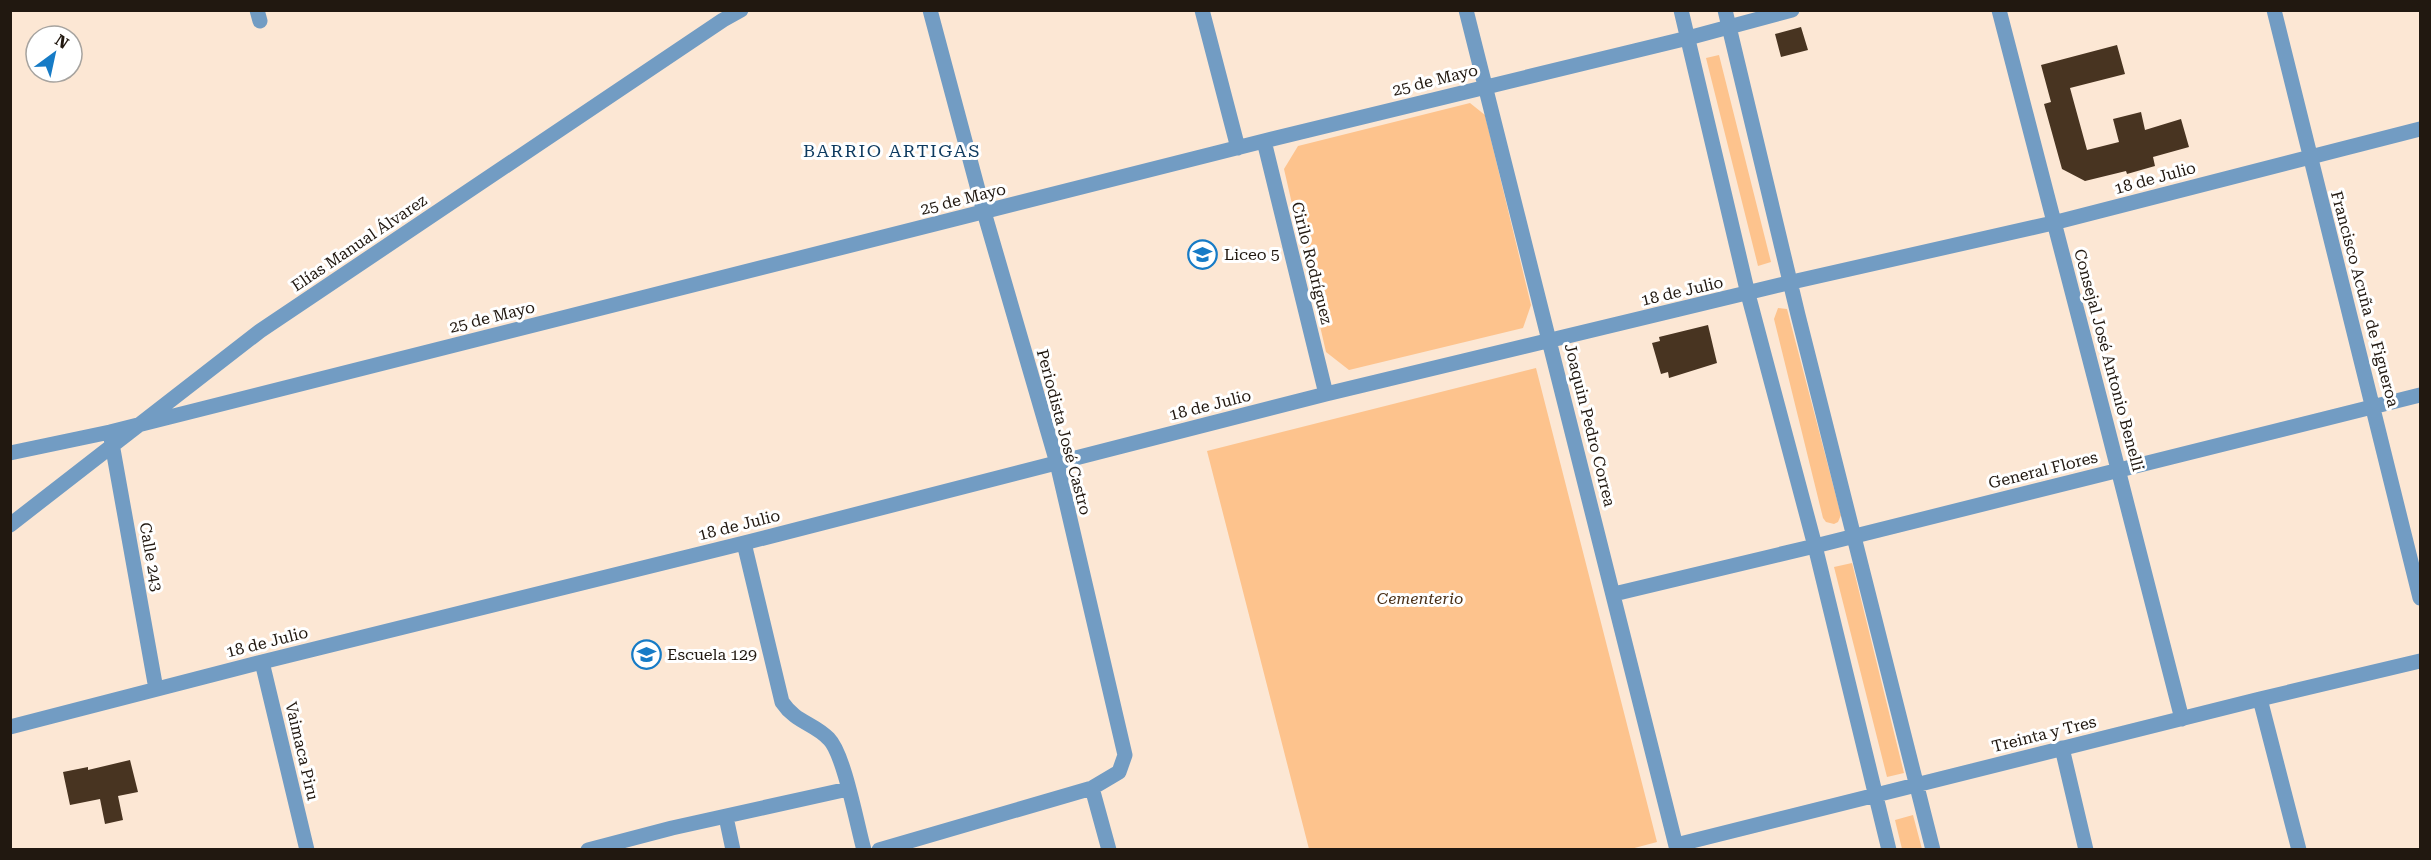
<svg xmlns="http://www.w3.org/2000/svg" width="2431" height="860" viewBox="0 0 2431 860" font-family="'Roboto Serif',serif">
  <rect width="100%" height="100%" fill="#fce7d4"/>
  <!-- green -->
  <path fill="#fdc38d" d="M 1719,55 L 1771,262 L 1758,266 L 1706,58 Z
    M 1470,103 L 1485,115 L 1531,305 L 1523,328 L 1349,370 L 1326,352 L 1284,169 L 1298,146 Z
    M 1778,308 L 1787,309 L 1841,515 L 1838,522 L 1834,524 L 1826,522 L 1823,518 L 1774,319 Z
    M 1536,368 L 1657,842 L 1627,850 L 1309,849 L 1207,451 Z
    M 1852,563 L 1904,773 L 1887,777 L 1834,567 Z
    M 1913,815 L 1922,849 L 1902,849 L 1895,820 Z"/>
  <!-- building -->
  <path fill="#483421" d="M 1801,27 L 1808,50 L 1781,57 L 1775,34 Z
    M 2117,45 L 2125,74 L 2070,88 L 2087,150 L 2119,142 L 2113,119 L 2141,112 L 2145,130 L 2181,119 L 2189,147 L 2153,157 L 2155,166 L 2127,174 L 2126,171 L 2085,181 L 2062,169 L 2044,104 L 2051,102 L 2041,65 Z
    M 1708,325 L 1717,363 L 1669,378 L 1668,372 L 1661,374 L 1652,343 L 1660,341 L 1659,337 Z
    M 130,760 L 138,792 L 118,796 L 123,820 L 105,824 L 100,799 L 70,805 L 63,772 L 88,767 L 88,770 Z"/>
  <g fill="none" stroke-linecap="round" stroke-linejoin="round">
    <!-- minor -->
    <path stroke="#729cc3" stroke-width="15" d="M 257,10 L 260,21
      M 1202,10 L 1238,148
      M 1466,10 L 1677,850
      M 1681,10 L 1748,294 L 1815,546 L 1889,850
      M 1725,10 L 1798,315 L 1933,850
      M 1999,10 C 2059,247 2123,482 2182,719
      M 2274,10 L 2420,598
      M 1264,141 L 1326,394
      M 111,438 L 156,689
      M 10,453 L 110,432 L 1264,141 L 1688,38 L 1792,10
      M 10,525 L 260,331 L 723,20 L 741,10
      M 744,543 L 782,702 C 796,723 814,723 829,739 C 844,754 857,825 864,850
      M 1614,594 L 1815,546 L 2420,395
      M 262,662 L 307,850
      M 2260,699 L 2299,850
      M 10,727 L 262,662 L 744,543 L 1326,394 L 1792,282 L 2053,223 L 2420,129
      M 2062,748 L 2086,850
      M 1092,788 L 1109,850
      M 726,817 L 733,850
      M 1676,845 L 2260,699 L 2420,661
      M 588,850 L 672,828 L 848,789
      M 879,850 L 1092,788 L 1119,772 L 1125,755 L 1057,463 L 984,212 L 930,10"/>
  </g>
  <!-- icons -->
  <defs>
    <symbol id="school-ring" viewBox="-11 -11 22 22"><circle r="9.5" fill="#fff" stroke="#167bc6" stroke-width="1.5"/><path d="M0-5L7-2L0 1L-7-2ZM-4 1L0 2.5L4 1V4Q0 6-4 4Z" fill="#167bc6"/></symbol>
  </defs>
  <g fill-rule="evenodd">
    <use href="#school-ring" x="1186" y="238" width="33" height="33"/>
    <use href="#school-ring" x="630" y="638" width="33" height="33"/>
  </g>
  <g text-anchor="middle" dominant-baseline="central" stroke-width="6" stroke-linejoin="round" paint-order="stroke">
    <!-- street labels -->
    <g font-size="16" fill="#211810" stroke="#fff">
      <text transform="translate(1435 80) rotate(-14)">25 de Mayo</text>
      <text transform="translate(2155 178) rotate(-15)">18 de Julio</text>
      <text transform="translate(963 199) rotate(-14)">25 de Mayo</text>
      <text transform="translate(359 243) rotate(-34)">Elías Manual Álvarez</text>
      <text transform="translate(1312 263) rotate(76)">Cirilo Rodríguez</text>
      <text transform="translate(1682 291) rotate(-13)">18 de Julio</text>
      <text transform="translate(2365 299) rotate(75)">Francisco Acuña de Figueroa</text>
      <text transform="translate(492 317) rotate(-14)">25 de Mayo</text>
      <text transform="translate(2109 360) rotate(75)">Consejal José Antonio Benelli</text>
      <text transform="translate(1210 405) rotate(-14)">18 de Julio</text>
      <text transform="translate(1590 425) rotate(76)">Joaquin Pedro Correa</text>
      <text transform="translate(1064 432) rotate(75)">Periodista José Castro</text>
      <text transform="translate(2043 470) rotate(-14)">General Flores</text>
      <text transform="translate(739 525) rotate(-14)">18 de Julio</text>
      <text transform="translate(151 557) rotate(80)">Calle 243</text>
      <text transform="translate(267 642) rotate(-14)">18 de Julio</text>
      <text transform="translate(2044 734) rotate(-14)">Treinta y Tres</text>
      <text transform="translate(302 751) rotate(77)">Vaimaca Piru</text>
    </g>
    <!-- poi labels -->
    <g font-size="16" fill="#211810" stroke="#fff" text-anchor="start">
      <text x="1224" y="254">Liceo 5</text>
      <text x="667" y="654">Escuela 129</text>
    </g>
    <!-- park labels -->
    <g font-size="16" font-style="italic" fill="#4a3017" stroke="#fff">
      <text x="1420" y="598">Cementerio</text>
    </g>
    <!-- neighbourhood labels -->
    <g font-size="18" letter-spacing="1.5" fill="#0d3a5f" stroke="#fff">
      <text x="892" y="150">BARRIO ARTIGAS</text>
    </g>
  </g>
  <!-- border -->
  <rect width="2431" height="860" fill="none" stroke="#211810" stroke-width="24"/>
  <!-- north arrow -->
  <g transform="translate(54 54) rotate(33)"><circle r="28" fill="#ffffff" stroke="#a6a39f" stroke-width="1.5"/>
  <path d="M0-4.5L10 22L0 15L-10 22Z" fill="#167bc6"/>
  <text y="-9" font-size="16" font-weight="bold" text-anchor="middle" fill="#211810">N</text>
  </g>
</svg>
